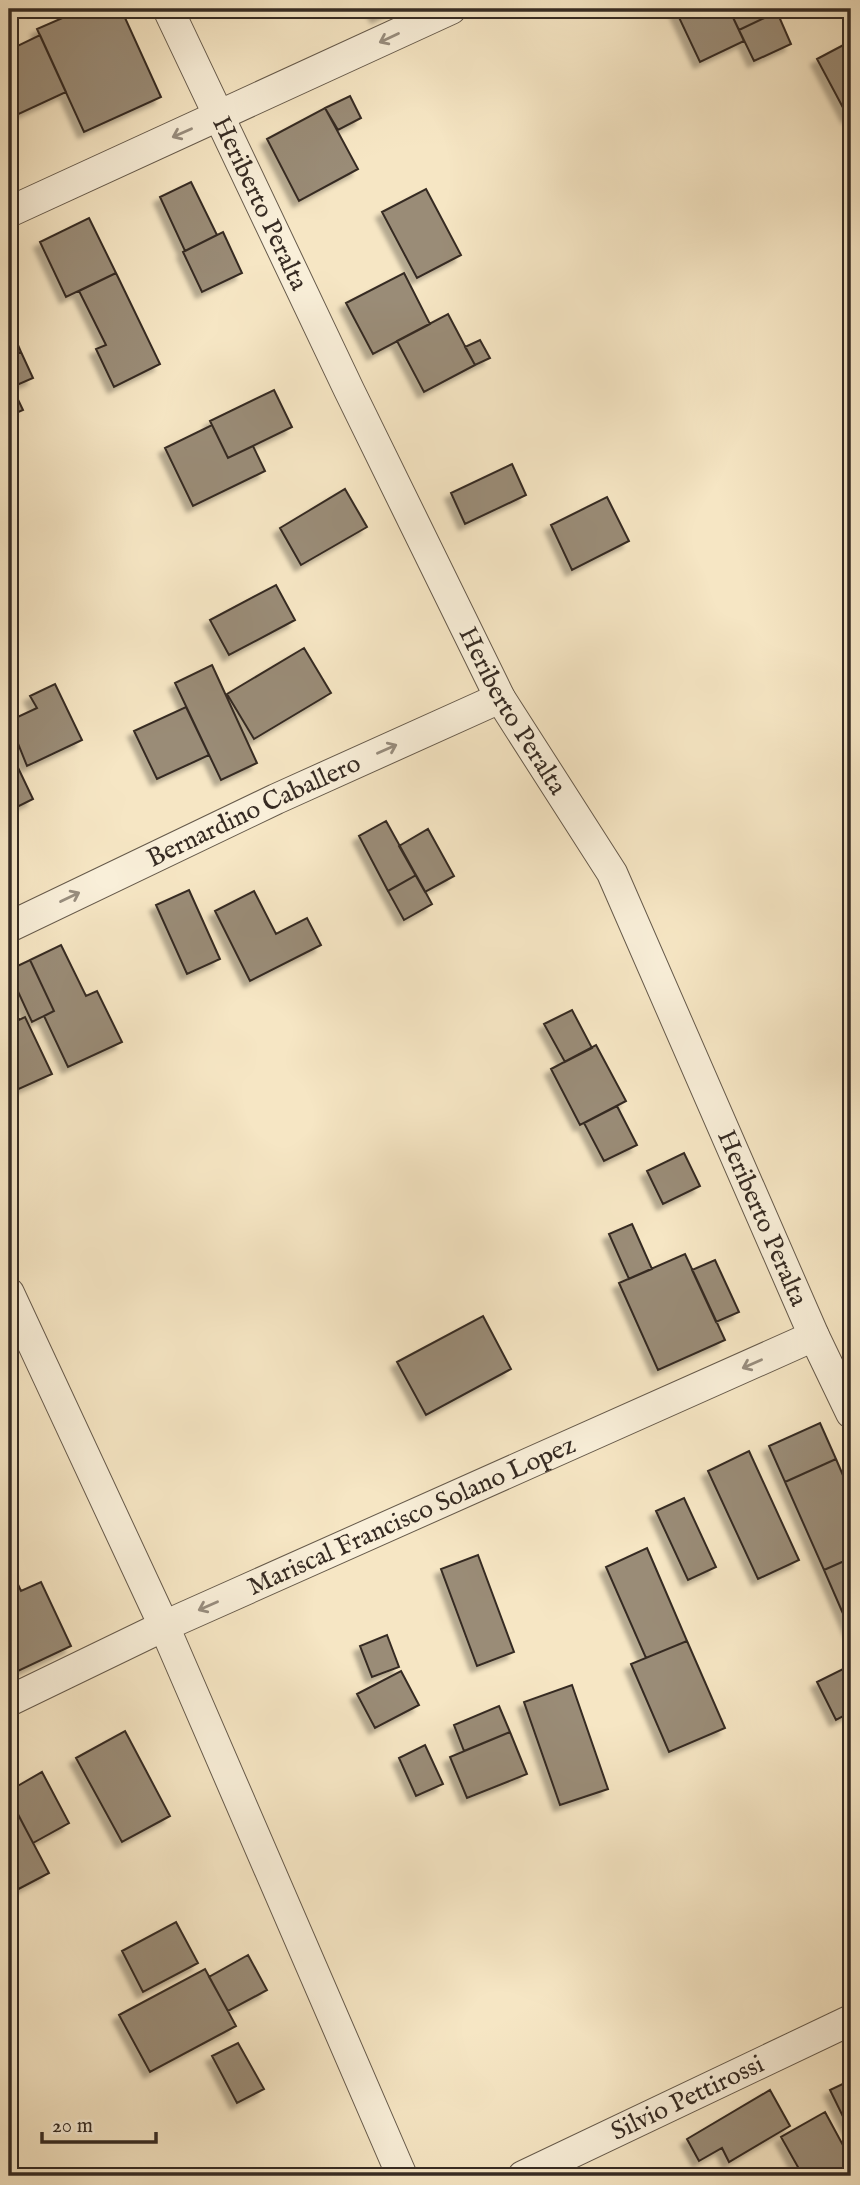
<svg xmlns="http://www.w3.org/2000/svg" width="860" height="2185" viewBox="0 0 860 2185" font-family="'IM FELL English',serif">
  <defs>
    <filter id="shadow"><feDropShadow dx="-6" dy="6" stdDeviation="2" flood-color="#0004"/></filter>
  </defs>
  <rect width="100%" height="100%" fill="#f6e6c4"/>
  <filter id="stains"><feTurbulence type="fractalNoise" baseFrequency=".00286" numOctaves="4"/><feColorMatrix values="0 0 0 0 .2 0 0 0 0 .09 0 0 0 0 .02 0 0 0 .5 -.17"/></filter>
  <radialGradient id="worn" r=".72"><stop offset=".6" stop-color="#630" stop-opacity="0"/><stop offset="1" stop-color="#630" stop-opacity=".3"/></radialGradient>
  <!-- building -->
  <path fill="#9a8c77" stroke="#362b23" stroke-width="2" filter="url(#shadow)" d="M 83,9 L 121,9 L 161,97 L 84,132 L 37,29 Z
    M 373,9 L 393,9 L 377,17 Z
    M 675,9 L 729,9 L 744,41 L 700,62 Z
    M 729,9 L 780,9 L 781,10 L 739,30 Z
    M 777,12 L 791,44 L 754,61 L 739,30 Z
    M 40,35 L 66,92 L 10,118 L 9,50 Z
    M 851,41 L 851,115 L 848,117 L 817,59 Z
    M 350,96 L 361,118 L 338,130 L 325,108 Z
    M 325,108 L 358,169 L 299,201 L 267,139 Z
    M 191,182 L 217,235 L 185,251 L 160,197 Z
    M 426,189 L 461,255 L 417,278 L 382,212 Z
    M 89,218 L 116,273 L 66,297 L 40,242 Z
    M 223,232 L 242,273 L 202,292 L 183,252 Z
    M 116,273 L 160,364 L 114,387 L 96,349 L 106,345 L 79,291 Z
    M 404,273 L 430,324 L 373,354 L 346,303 Z
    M 448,314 L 475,365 L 424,392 L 397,341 Z
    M 9,324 L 21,352 L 9,357 Z
    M 480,340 L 490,358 L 475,365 L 465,347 Z
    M 21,352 L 33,378 L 12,387 L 23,410 L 9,416 L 9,357 Z
    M 274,390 L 292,427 L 228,458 L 210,421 Z
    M 212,425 L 228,458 L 253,446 L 265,471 L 193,506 L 165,448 Z
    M 512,464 L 526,495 L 465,524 L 451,493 Z
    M 345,489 L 367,527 L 301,565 L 280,528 Z
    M 607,497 L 629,541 L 572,570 L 551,525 Z
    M 276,585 L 295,620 L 229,655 L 210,620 Z
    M 304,648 L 331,693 L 254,739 L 227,694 Z
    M 212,665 L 257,763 L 221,780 L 175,683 Z
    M 55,684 L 82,740 L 27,766 L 9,721 L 37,708 L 30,696 Z
    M 186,707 L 209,755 L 157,779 L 134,731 Z
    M 11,753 L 33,799 L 9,811 L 9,754 Z
    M 386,821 L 416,875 L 388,891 L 359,836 Z
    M 428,829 L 454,876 L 425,892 L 399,846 Z
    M 416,875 L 432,904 L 404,920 L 388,891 Z
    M 189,890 L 220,959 L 187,974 L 156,905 Z
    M 254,891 L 276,934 L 307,918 L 321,945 L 250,981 L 215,911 Z
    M 61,945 L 86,996 L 97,991 L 122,1042 L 68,1067 L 44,1016 L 54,1011 L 30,960 Z
    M 30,960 L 54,1011 L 32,1022 L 9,972 L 9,970 Z
    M 9,998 L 19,1020 L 25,1017 L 52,1074 L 12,1092 L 9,1085 Z
    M 572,1010 L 592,1048 L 565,1062 L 544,1024 Z
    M 596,1045 L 626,1101 L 580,1125 L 551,1069 Z
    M 617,1106 L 637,1145 L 604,1161 L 584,1123 Z
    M 684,1153 L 700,1186 L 663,1204 L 647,1171 Z
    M 632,1224 L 652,1269 L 629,1279 L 609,1234 Z
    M 685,1254 L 725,1340 L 658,1370 L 619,1283 Z
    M 715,1260 L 739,1312 L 716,1322 L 692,1270 Z
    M 483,1316 L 511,1369 L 426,1415 L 397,1362 Z
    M 820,1423 L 836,1459 L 785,1482 L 769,1446 Z
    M 749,1451 L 799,1560 L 758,1579 L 708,1471 Z
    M 836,1459 L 851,1494 L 851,1558 L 824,1570 L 785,1482 Z
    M 9,1472 L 15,1485 L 9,1488 Z
    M 684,1498 L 716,1567 L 688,1580 L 656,1511 Z
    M 647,1548 L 687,1641 L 646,1658 L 606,1567 Z
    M 478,1555 L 514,1652 L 477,1666 L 441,1569 Z
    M 851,1558 L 851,1632 L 824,1570 Z
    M 15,1578 L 21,1591 L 41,1582 L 71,1646 L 18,1671 L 9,1652 L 9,1581 Z
    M 387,1635 L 399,1667 L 372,1677 L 360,1646 Z
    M 687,1641 L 725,1728 L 669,1752 L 631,1664 Z
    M 851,1665 L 851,1712 L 836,1720 L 817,1682 Z
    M 401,1671 L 419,1705 L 375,1728 L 357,1694 Z
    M 572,1685 L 608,1789 L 560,1805 L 524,1702 Z
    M 499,1706 L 510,1732 L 464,1751 L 454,1725 Z
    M 125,1731 L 170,1816 L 122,1842 L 76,1758 Z
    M 510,1732 L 527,1774 L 467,1798 L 450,1757 Z
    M 425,1745 L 443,1784 L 416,1796 L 399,1758 Z
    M 42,1772 L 69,1823 L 33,1843 L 9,1797 L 9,1791 Z
    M 13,1805 L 49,1873 L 9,1894 L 9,1807 Z
    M 176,1922 L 198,1963 L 143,1992 L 122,1951 Z
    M 248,1955 L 267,1990 L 228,2011 L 209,1977 Z
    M 205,1969 L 236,2026 L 150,2072 L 119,2015 Z
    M 238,2043 L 264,2089 L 237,2103 L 212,2056 Z
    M 851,2080 L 851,2133 L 830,2090 Z
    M 770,2090 L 790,2126 L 729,2162 L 722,2148 L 699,2161 L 687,2139 Z
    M 825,2112 L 851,2160 L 851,2165 L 830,2176 L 803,2176 L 781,2137 Z"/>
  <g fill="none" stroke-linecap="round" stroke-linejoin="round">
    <defs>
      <g id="street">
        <path id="s1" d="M 168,9 L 349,390 L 500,698 L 612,873 L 814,1336 L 851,1413"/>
        <path d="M 9,212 L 451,9"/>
        <path id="s2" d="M 9,927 L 276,799 L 500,698"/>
        <path d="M 9,1293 L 164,1626 L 402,2176"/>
        <path id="s3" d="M 9,1701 L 164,1626 L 814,1336"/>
        <path id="s4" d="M 523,2176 L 851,2020"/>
      </g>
    </defs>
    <!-- street casing -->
    <use href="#street" stroke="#665a4b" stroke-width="32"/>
    <!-- street -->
    <use href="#street" stroke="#f9efd9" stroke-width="30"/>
  </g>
  <!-- one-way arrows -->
  <defs><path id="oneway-shaft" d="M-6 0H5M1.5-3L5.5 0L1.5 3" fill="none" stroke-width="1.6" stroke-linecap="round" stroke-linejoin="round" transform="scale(1.75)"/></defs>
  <g stroke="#988d7e">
    <use href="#oneway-shaft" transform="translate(389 38) rotate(155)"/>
    <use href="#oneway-shaft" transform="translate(182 133) rotate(156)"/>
    <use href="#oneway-shaft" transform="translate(387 749) rotate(-24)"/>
    <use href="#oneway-shaft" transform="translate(70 897) rotate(-26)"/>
    <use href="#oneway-shaft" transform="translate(752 1364) rotate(156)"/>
    <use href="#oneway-shaft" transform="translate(208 1606) rotate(156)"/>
  </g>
  <g text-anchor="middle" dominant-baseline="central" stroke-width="6" stroke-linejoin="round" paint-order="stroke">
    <!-- street labels -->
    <g font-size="26" fill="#362b23" stroke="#f9efd9">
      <text stroke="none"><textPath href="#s1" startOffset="215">Heriberto Peralta</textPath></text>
      <text stroke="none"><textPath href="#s1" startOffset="782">Heriberto Peralta</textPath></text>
      <text stroke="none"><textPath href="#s2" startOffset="271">Bernardino Caballero</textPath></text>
      <text stroke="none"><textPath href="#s1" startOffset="1349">Heriberto Peralta</textPath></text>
      <text stroke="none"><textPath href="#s3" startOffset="443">Mariscal Francisco Solano Lopez</textPath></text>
      <text stroke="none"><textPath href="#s4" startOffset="182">Silvio Pettirossi</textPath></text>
    </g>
  </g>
  <!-- margin -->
  <rect width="860" height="2185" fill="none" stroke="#f6e6c4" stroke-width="35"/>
  <rect x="10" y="10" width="839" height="2164" fill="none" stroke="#362b23" stroke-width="3.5"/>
  <rect x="18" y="18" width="825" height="2150" fill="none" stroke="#362b23" stroke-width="2"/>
  <!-- scale -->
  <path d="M42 2132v10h114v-10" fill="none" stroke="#362b23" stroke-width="3.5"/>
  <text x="52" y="2132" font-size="21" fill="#362b23" stroke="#f9efd9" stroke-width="5" paint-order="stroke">20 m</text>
  <rect width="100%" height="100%" filter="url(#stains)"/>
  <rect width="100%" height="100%" fill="url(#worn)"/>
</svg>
